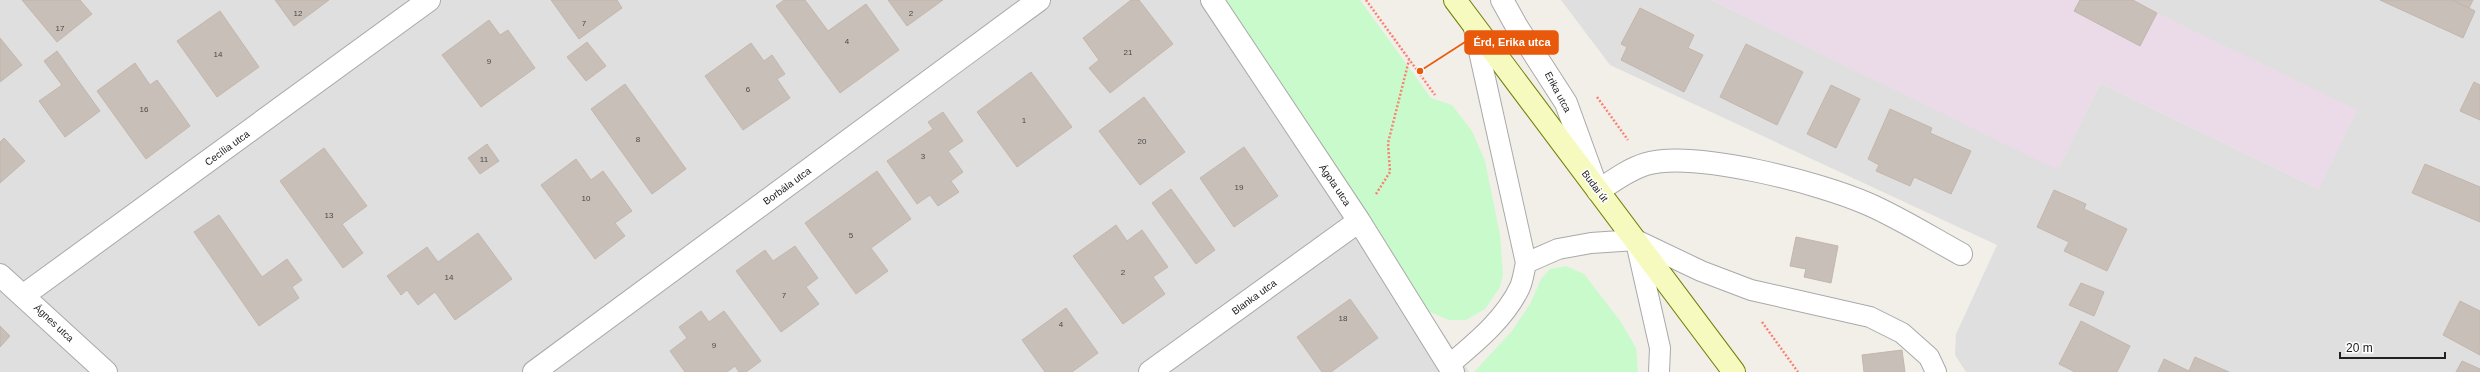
<svg xmlns="http://www.w3.org/2000/svg" width="2480" height="372" viewBox="0 0 2480 372" font-family="Helvetica,sans-serif">
  <rect width="100%" height="100%" fill="#f2efe9"/>
  <!-- residential -->
  <path fill="#e0dfdf" d="M 0,0 L 1221,0 L 1469,372 L 0,372 Z
    M 1561,0 L 1712,0 L 2058,169 L 2100,83 L 2319,189 L 2157,13 L 2136,0 L 2480,0 L 2480,372 L 1966,372 L 1955,355 L 1956,334 L 1997,245 L 1610,65 Z"/>
  <!-- industrial -->
  <path fill="#ebdbe8" d="M 1712,0 L 2136,0 L 2157,13 L 2357,110 L 2319,189 L 2100,83 L 2058,170 Z"/>
  <!-- park -->
  <path fill="#c8facc" d="M 1221,0 L 1360,0 L 1431,98 L 1452,105 L 1472,131 L 1485,161 L 1500,235 L 1503,274 L 1500,287 L 1485,309 L 1466,320 L 1449,320 L 1430,312 Z
    M 1566,266 L 1584,274 L 1621,322 L 1636,348 L 1638,372 L 1474,372 L 1512,331 L 1531,302 L 1541,279 L 1550,269 Z"/>
  <!-- building -->
  <path fill="#c7bfb8" stroke="#c4b6ab" d="M 22,0 L 80,0 L 92,14 L 57,42 Z
    M 275,0 L 329,0 L 294,26 Z
    M 551,0 L 617,0 L 622,8 L 579,39 Z
    M 784,0 L 805,0 L 828,31 L 866,4 L 899,50 L 840,93 L 776,6 Z
    M 888,0 L 943,0 L 907,26 Z
    M 1131,0 L 1139,0 L 1173,44 L 1110,93 L 1089,68 L 1099,60 L 1083,38 Z
    M 2080,0 L 2133,0 L 2157,13 L 2140,46 L 2074,11 Z
    M 2380,0 L 2452,0 L 2475,11 L 2463,38 Z
    M 2452,0 L 2473,0 L 2469,8 Z
    M 1640,8 L 1694,35 L 1688,48 L 1703,55 L 1684,92 L 1621,60 L 1627,47 L 1621,44 Z
    M 220,11 L 259,67 L 217,97 L 177,41 Z
    M 489,20 L 500,35 L 508,30 L 535,68 L 481,107 L 442,55 Z
    M 0,38 L 22,65 L 0,82 Z
    M 587,42 L 606,66 L 586,81 L 567,57 Z
    M 751,43 L 764,61 L 772,55 L 785,74 L 777,79 L 790,98 L 743,130 L 705,76 Z
    M 1746,44 L 1803,72 L 1777,125 L 1720,97 Z
    M 57,51 L 100,111 L 65,137 L 39,101 L 62,85 L 44,61 Z
    M 135,63 L 150,85 L 157,80 L 190,126 L 146,159 L 97,91 Z
    M 1031,72 L 1072,127 L 1017,167 L 977,112 Z
    M 2474,82 L 2480,85 L 2480,120 L 2460,111 Z
    M 625,84 L 686,169 L 652,194 L 591,109 Z
    M 1831,85 L 1860,99 L 1836,148 L 1807,134 Z
    M 1144,97 L 1185,152 L 1140,185 L 1099,131 Z
    M 1890,109 L 1932,128 L 1930,133 L 1971,151 L 1951,194 L 1914,177 L 1910,186 L 1876,171 L 1879,165 L 1868,159 Z
    M 943,112 L 963,141 L 948,151 L 963,172 L 951,181 L 959,192 L 938,206 L 930,195 L 917,204 L 887,161 L 933,129 L 928,122 Z
    M 4,138 L 25,161 L 0,183 L 0,142 Z
    M 487,144 L 499,161 L 480,174 L 468,158 Z
    M 1244,147 L 1278,196 L 1234,227 L 1200,178 Z
    M 324,148 L 367,206 L 342,224 L 363,253 L 343,268 L 280,181 Z
    M 576,159 L 591,180 L 603,171 L 632,211 L 615,223 L 625,236 L 595,259 L 541,185 Z
    M 2425,164 L 2480,187 L 2480,222 L 2412,193 Z
    M 877,171 L 911,219 L 871,248 L 888,271 L 856,294 L 805,223 Z
    M 1171,189 L 1215,250 L 1196,264 L 1152,203 Z
    M 2054,190 L 2086,204 L 2084,209 L 2127,229 L 2107,271 L 2064,251 L 2069,242 L 2037,227 Z
    M 219,215 L 262,277 L 287,259 L 302,280 L 292,287 L 299,298 L 259,326 L 194,232 Z
    M 1116,225 L 1127,241 L 1142,230 L 1168,267 L 1153,277 L 1165,294 L 1123,324 L 1073,256 Z
    M 478,233 L 512,279 L 455,320 L 435,292 L 418,305 L 407,290 L 401,295 L 387,276 L 427,247 L 438,262 Z
    M 1796,237 L 1838,246 L 1831,283 L 1804,277 L 1806,269 L 1790,266 Z
    M 795,246 L 818,278 L 806,287 L 819,304 L 781,332 L 736,271 L 765,250 L 773,261 Z
    M 2081,283 L 2104,292 L 2094,316 L 2069,305 Z
    M 1350,299 L 1378,338 L 1331,372 L 1322,372 L 1297,337 Z
    M 2460,301 L 2480,311 L 2480,355 L 2443,335 Z
    M 1066,308 L 1098,353 L 1072,372 L 1045,372 L 1022,340 Z
    M 701,311 L 709,322 L 724,311 L 761,361 L 746,372 L 739,372 L 735,366 L 727,372 L 685,372 L 670,351 L 687,338 L 679,327 Z
    M 2081,321 L 2130,346 L 2117,372 L 2075,372 L 2059,364 Z
    M 0,326 L 10,336 L 0,347 Z
    M 1902,350 L 1905,372 L 1864,372 L 1862,355 Z
    M 2195,357 L 2229,372 L 2158,372 L 2164,359 L 2189,371 Z
    M 2462,361 L 2480,369 L 2480,372 L 2456,372 Z"/>
  <g fill="none" stroke-linecap="round" stroke-linejoin="round">
    <defs>
      <path id="lane" d="M 1473,24 L 1526,263 L 1558,249 L 1591,243 L 1636,240 L 1701,271 L 1751,290 L 1870,317 L 1902,333 L 1929,357 L 1936,372
        M 1636,242 L 1660,348 L 1659,372
        M 1449,365 C 1475,343 1505,319 1520,287 C 1523,280 1524,271 1526,263"/>
      <path id="street" d="M 1212,0 L 1359,221 L 1453,372
        M 1502,0 L 1517,27 L 1566,103 L 1598,191 C 1613,181 1629,169 1646,164 C 1694,150 1821,183 1868,204 C 1900,218 1930,237 1961,254
        M 0,275 L 106,372
        M 24,295 L 429,0
        M 534,372 L 1039,0
        M 1150,372 L 1359,221"/>
      <path id="secondary" d="M 1455,0 L 1734,372"/>
    </defs>
    <!-- lane casing -->
    <use href="#lane" stroke="#a9a9a9" stroke-width="22"/>
    <!-- street casing -->
    <use href="#street" stroke="#a9a9a9" stroke-width="24"/>
    <!-- secondary casing -->
    <use href="#secondary" stroke="#707d05" stroke-width="24"/>
    <!-- path -->
    <path stroke="#fa8072" stroke-width="2.5" stroke-dasharray="2 2" stroke-linecap="butt" d="M 1366,0 L 1435,95
      M 1597,97 L 1628,140
      M 1376,194 L 1390,172 L 1388,143 L 1409,60
      M 1762,322 L 1798,372"/>
    <!-- lane -->
    <use href="#lane" stroke="#fff" stroke-width="20"/>
    <!-- street -->
    <use href="#street" stroke="#fff" stroke-width="22"/>
    <!-- secondary -->
    <use href="#secondary" stroke="#f7fabf" stroke-width="22"/>
  </g>
  <g text-anchor="middle" dominant-baseline="central" stroke-width="3" stroke-linejoin="round" paint-order="stroke">
    <!-- number labels -->
    <g font-size="8" fill="#4b4948">
      <text x="298" y="13">12</text>
      <text x="911" y="13">2</text>
      <text x="584" y="23">7</text>
      <text x="60" y="28">17</text>
      <text x="847" y="41">4</text>
      <text x="1128" y="52">21</text>
      <text x="218" y="54">14</text>
      <text x="489" y="61">9</text>
      <text x="748" y="89">6</text>
      <text x="144" y="109">16</text>
      <text x="1024" y="120">1</text>
      <text x="638" y="139">8</text>
      <text x="1142" y="141">20</text>
      <text x="923" y="156">3</text>
      <text x="484" y="159">11</text>
      <text x="1239" y="187">19</text>
      <text x="586" y="198">10</text>
      <text x="329" y="215">13</text>
      <text x="851" y="235">5</text>
      <text x="1123" y="272">2</text>
      <text x="449" y="277">14</text>
      <text x="784" y="295">7</text>
      <text x="1343" y="318">18</text>
      <text x="1061" y="324">4</text>
      <text x="714" y="345">9</text>
    </g>
    <!-- street labels -->
    <g font-size="10" fill="#222" stroke="#fff">
      <text transform="translate(1558 92) rotate(62)">Erika utca</text>
      <text transform="translate(227 148) rotate(-36)">Cecília utca</text>
      <text transform="translate(1335 185) rotate(56)">Ágota utca</text>
      <text transform="translate(787 186) rotate(-36)">Borbála utca</text>
      <text transform="translate(1595 186) rotate(53)">Budai út</text>
      <text transform="translate(1254 297) rotate(-36)">Blanka utca</text>
      <text transform="translate(54 323) rotate(43)">Ágnes utca</text>
    </g>
  </g>
  <!-- callouts -->
  <path fill="none" stroke="#e8590c" stroke-width="1.5" d="M1420 71L1465 42"/>
  <circle fill="#e8590c" stroke="#fff" stroke-width="1.5" cx="1420" cy="71" r="4"/>
  <rect fill="#e8590c" stroke="#e8590c" stroke-width="1.5" x="1465" y="31" width="93" height="23" rx="4"/>
  <g font-size="11" text-anchor="middle" font-weight="bold" fill="#fff">
    <text x="1512" y="46">Érd, Erika utca</text>
  </g>
  <!-- scale -->
  <path d="M2340 352v6h105v-6" fill="none" stroke="#222222" stroke-width="2"/>
  <text x="2346" y="352" font-size="12" fill="#222222" stroke="#ffffff" stroke-width="3" paint-order="stroke">20 m</text>
</svg>
